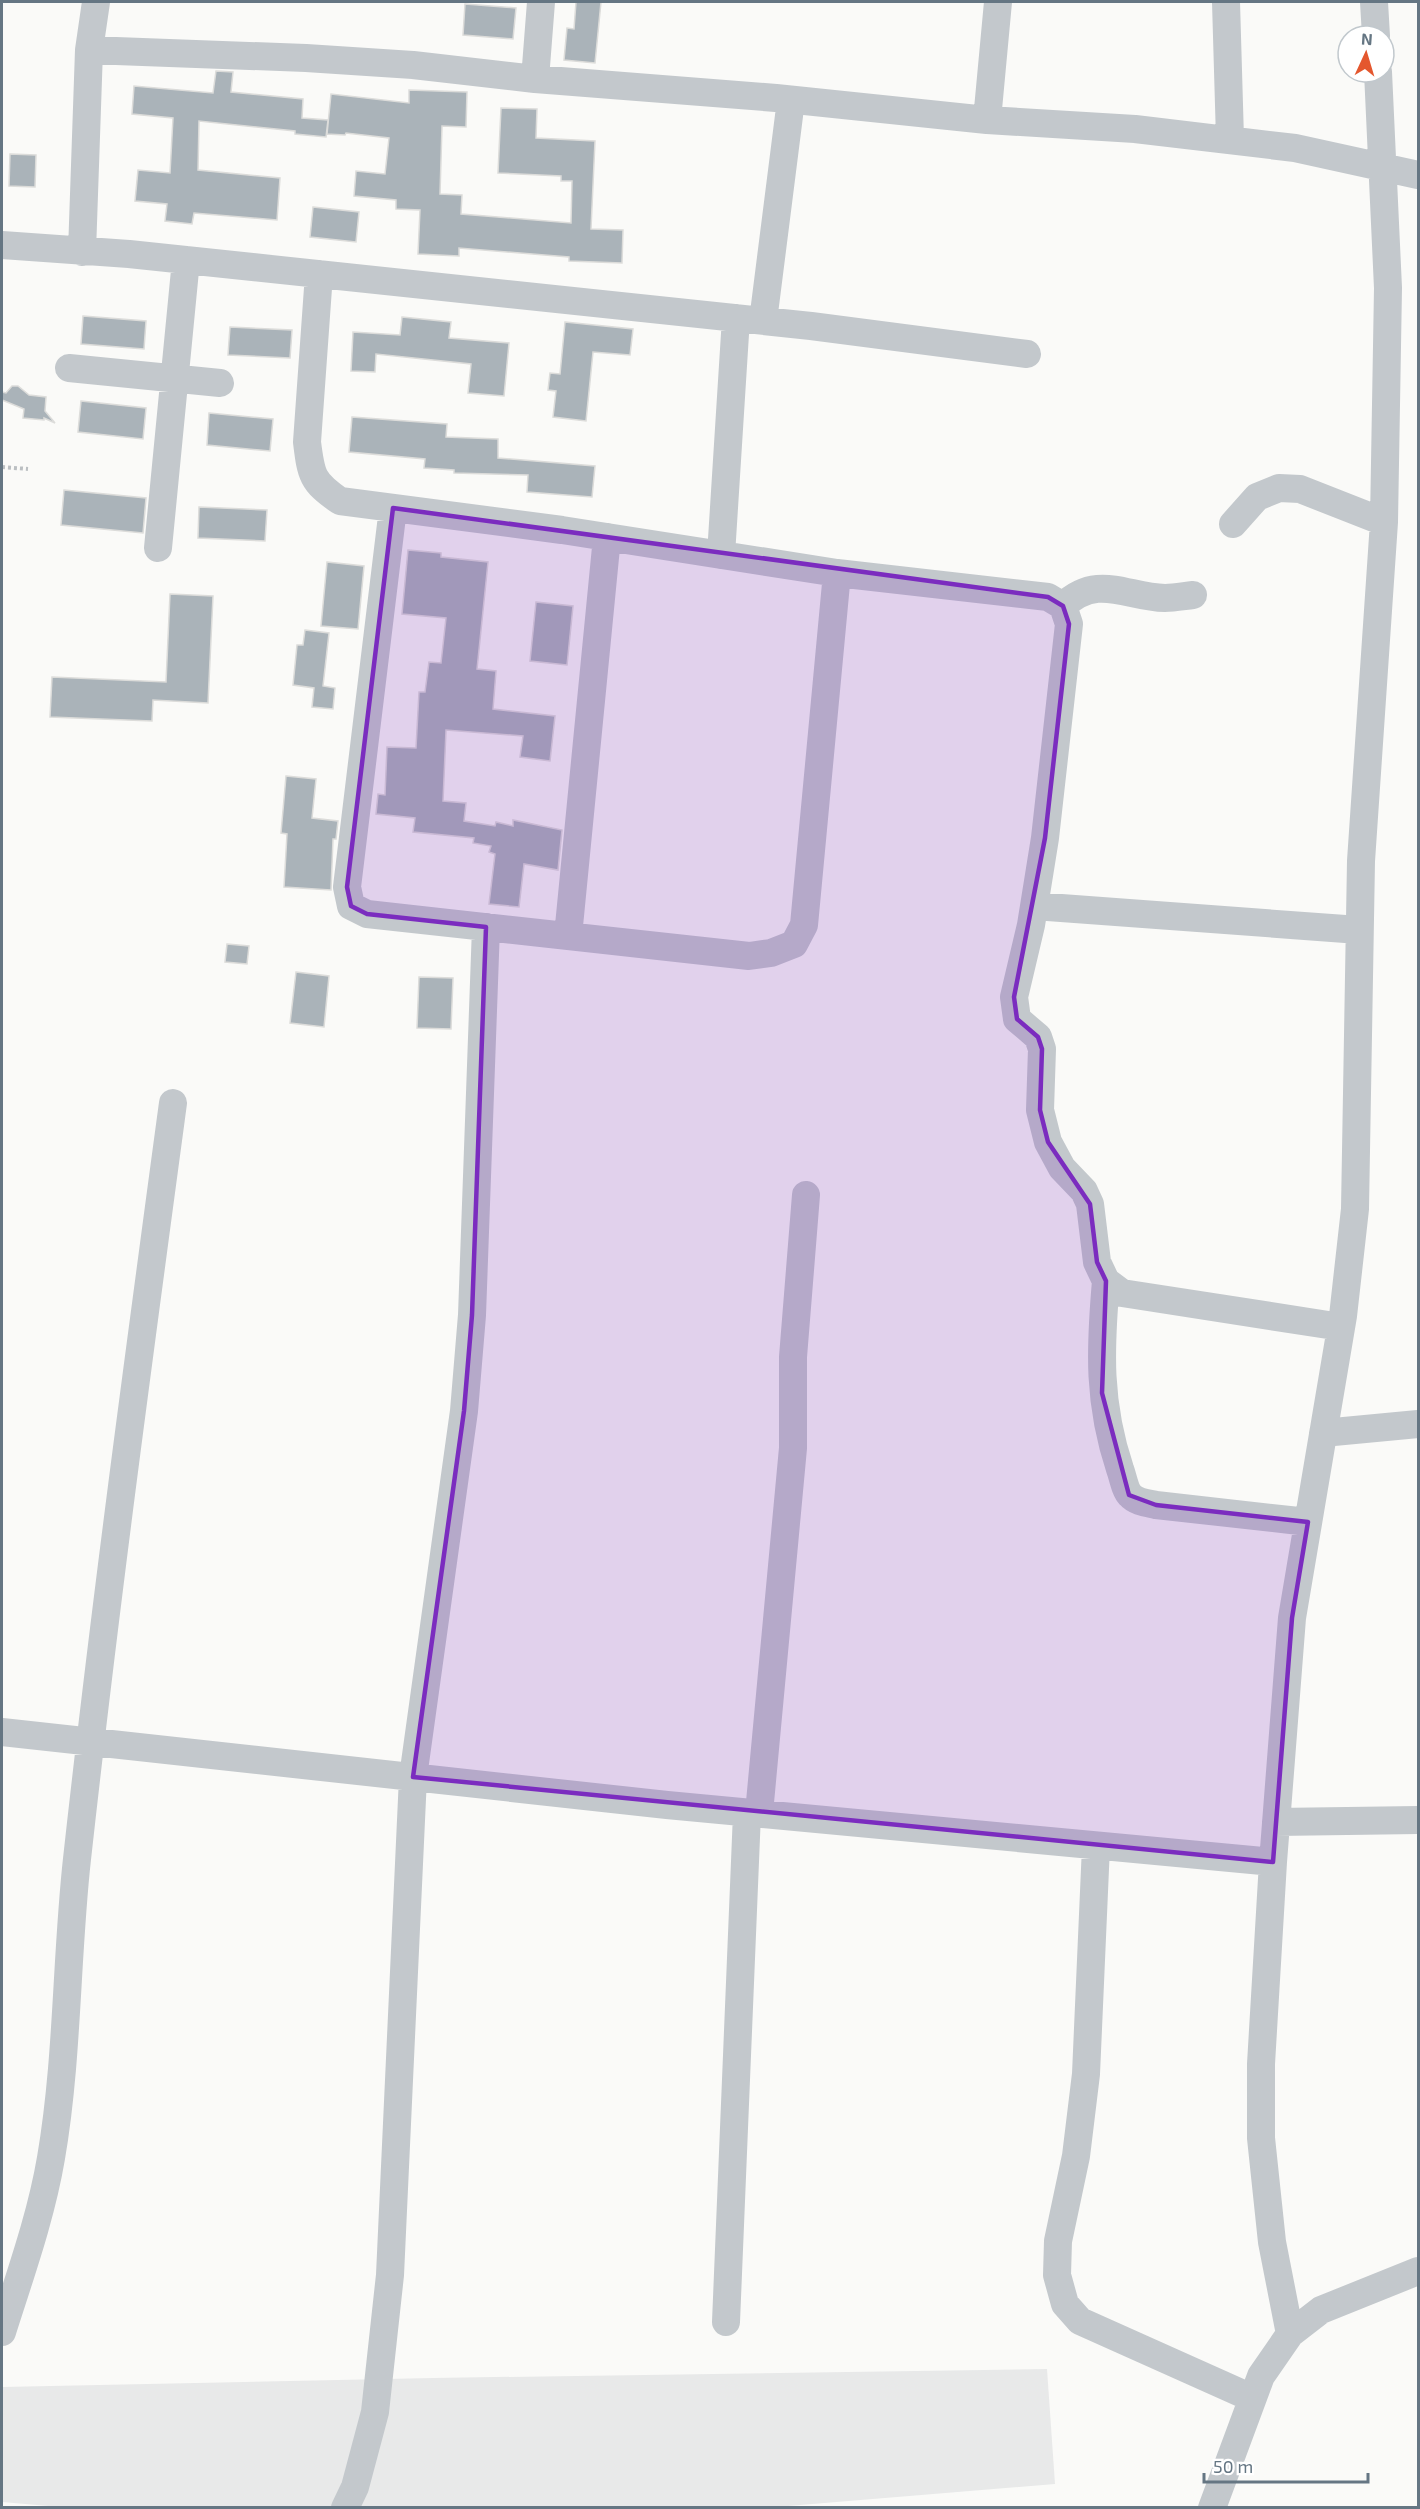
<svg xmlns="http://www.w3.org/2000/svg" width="1420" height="2509" viewBox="0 0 1420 2509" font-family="'Exo 2',sans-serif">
  <rect width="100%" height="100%" fill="#fafaf8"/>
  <!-- built -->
  <path fill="#e8e9e9" d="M 1047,2369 L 1055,2484 L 764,2508 L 60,2507 L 2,2502 L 2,2387 L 433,2378 Z"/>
  <!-- building -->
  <path fill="#aab3b9" stroke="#dcdcda" stroke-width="1.5" d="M 576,2 L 601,2 L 595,63 L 564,60 L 567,28 L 574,29 Z
    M 465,4 L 516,8 L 513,39 L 463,35 Z
    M 216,71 L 233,72 L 231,92 L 303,99 L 302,118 L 328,120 L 326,137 L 295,134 L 295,131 L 199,121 L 198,170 L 280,178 L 277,220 L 194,213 L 192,224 L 165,221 L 167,204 L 135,201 L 138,170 L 170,173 L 173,118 L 132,114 L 134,86 L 213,93 Z
    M 409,90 L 467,92 L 466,127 L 442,126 L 440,194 L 462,195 L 461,214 L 571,223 L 572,181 L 561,181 L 561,176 L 498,173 L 501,108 L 537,109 L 536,138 L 595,141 L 591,229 L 623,230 L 622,263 L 569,261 L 569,257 L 459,248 L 459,256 L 418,254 L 420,210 L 396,209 L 396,200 L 354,196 L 356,171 L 385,174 L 389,138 L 346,133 L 345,135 L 327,134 L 331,94 L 409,103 Z
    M 10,154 L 36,155 L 35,187 L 9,186 Z
    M 313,207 L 359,212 L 356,242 L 310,237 Z
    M 83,316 L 146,321 L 144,349 L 81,344 Z
    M 402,317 L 451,322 L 449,338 L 509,343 L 504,396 L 468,393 L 471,364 L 376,354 L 375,372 L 351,371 L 353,332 L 400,335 Z
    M 565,322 L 633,329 L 630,355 L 593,352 L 586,421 L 553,417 L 556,391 L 548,390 L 550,373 L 560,374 Z
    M 230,327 L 292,330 L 290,358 L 228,355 Z
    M 12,386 L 18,386 L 29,395 L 46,397 L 45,411 L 55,423 L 44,418 L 44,420 L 23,418 L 24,409 L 2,400 L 2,392 L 6,393 Z
    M 81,401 L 146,408 L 143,439 L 78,432 Z
    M 209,413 L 273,419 L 270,451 L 207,445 Z
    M 352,417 L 447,424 L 446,437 L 498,439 L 498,458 L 595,466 L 592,497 L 527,492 L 528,475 L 454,473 L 454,470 L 424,468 L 425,459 L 349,452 Z
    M 64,490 L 146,498 L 143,533 L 61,525 Z
    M 199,507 L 267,510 L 265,541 L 198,538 Z
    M 408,550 L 441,553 L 441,557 L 488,562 L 477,669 L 496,671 L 493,709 L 555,716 L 550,761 L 520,757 L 523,736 L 446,730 L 443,801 L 466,803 L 464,821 L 495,826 L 496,822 L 513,826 L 513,820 L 562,830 L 558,870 L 524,864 L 519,907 L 489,904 L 495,854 L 489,852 L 491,846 L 473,843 L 474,838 L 413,832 L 415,818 L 376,814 L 378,794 L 385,795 L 387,747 L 416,748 L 419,692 L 425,692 L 429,662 L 441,663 L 446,618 L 402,614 Z
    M 327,562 L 364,566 L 358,629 L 321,626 Z
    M 170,594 L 213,596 L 208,703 L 153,700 L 152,721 L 50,717 L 52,677 L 166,682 Z
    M 536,602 L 573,606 L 567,665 L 530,661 Z
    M 305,630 L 329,633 L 323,686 L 335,688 L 333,709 L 312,707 L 314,688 L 293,685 L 297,645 L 303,645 Z
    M 286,776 L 316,779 L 312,818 L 338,821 L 336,839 L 333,839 L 331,890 L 284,887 L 287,834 L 281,833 Z
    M 227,944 L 249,946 L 247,964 L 225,962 Z
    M 296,972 L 329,976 L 324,1027 L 290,1023 Z
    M 419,977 L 453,978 L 451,1029 L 417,1028 Z"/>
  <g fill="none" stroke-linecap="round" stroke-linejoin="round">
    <!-- path -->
    <path stroke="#bbbfc2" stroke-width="4" stroke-dasharray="3 3" stroke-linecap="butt" d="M 2,467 L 28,469"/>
    <!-- minor -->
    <path stroke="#c3c8cc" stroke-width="28" d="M 1226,2 L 1230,139
      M 1374,2 L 1376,36
      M 89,50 L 306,58 L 413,65 L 535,79 L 776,98 L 987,120 L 1135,129 L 1295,148 L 1418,175
      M 535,79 L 541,2
      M 987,120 L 998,2
      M 2,245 L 129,254 L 811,326 L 1027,354
      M 82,252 L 89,50 L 96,2
      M 319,274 L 307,442 C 311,475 312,482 340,501 L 562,530 L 837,573 L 1048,597 L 1063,606 L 1069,624 L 1045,838 L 1031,925 L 1014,997 L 1017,1019 L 1038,1037 L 1042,1049 L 1040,1110 L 1048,1142 L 1062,1168 L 1084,1191 L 1090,1204 L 1097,1262 L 1106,1281 L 1122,1293 L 1341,1327
      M 763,321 L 791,100
      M 69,368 L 220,383
      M 393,508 L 347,887 L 351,906 L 367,914 L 749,956 L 771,953 L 794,944 L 804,925 L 837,573
      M 1233,524 L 1257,497 L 1279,488 L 1300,489 L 1384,522
      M 158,548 L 186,260
      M 721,555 L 736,318
      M 1063,606 C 1097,573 1126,597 1165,598 C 1174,598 1184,596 1193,595
      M 1034,906 L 1359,930
      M 568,936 L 607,537
      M 1106,1281 C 1100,1350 1098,1403 1120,1469 C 1123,1477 1125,1490 1130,1495 C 1136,1502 1147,1503 1156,1505 L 1308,1522
      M 1323,1433 L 1418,1424
      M 2,1732 L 667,1805 L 1273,1862
      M 759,1813 L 793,1448 L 793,1357 L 806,1195
      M 1276,1822 L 1418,1820
      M 1096,1846 L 1086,2074 L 1076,2156 L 1058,2241 L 1057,2275 L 1065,2304 L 1080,2321 L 1252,2398
      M 726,2322 L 747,1813
      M 2,2332 C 20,2275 41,2217 51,2158 C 68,2059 66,1958 77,1859 C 105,1606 139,1355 173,1103
      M 1290,2334 L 1272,2242 L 1261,2138 L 1261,2064 L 1273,1862 L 1292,1618 L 1343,1316 L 1355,1209 L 1361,861 L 1384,522 L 1388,288 L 1378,72
      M 345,2508 L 355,2487 L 375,2412 L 390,2275 L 413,1777 L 464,1411 L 472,1315 L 486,927
      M 1212,2508 L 1261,2376 L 1290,2334 L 1321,2310 L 1418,2271"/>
  </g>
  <!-- marked area -->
  <path fill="#7b2cbf" fill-opacity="0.2" stroke="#7b2cbf" stroke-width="4.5" stroke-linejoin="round" d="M 393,508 L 1048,597 L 1063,606 L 1069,624 L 1045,838 L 1014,997 L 1017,1019 L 1038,1037 L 1042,1049 L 1040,1110 L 1048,1142 L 1090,1204 L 1097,1262 L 1106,1281 L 1102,1393 L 1129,1495 L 1156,1505 L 1308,1522 L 1292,1618 L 1273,1862 L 413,1777 L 464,1411 L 472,1315 L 486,927 L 367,914 L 351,906 L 347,887 Z"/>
  <!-- border -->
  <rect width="1420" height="2509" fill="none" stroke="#657683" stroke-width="6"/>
  <!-- north arrow -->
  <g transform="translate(1366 54) rotate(4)"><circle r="28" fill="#ffffff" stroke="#c1c8cd" stroke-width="1.5"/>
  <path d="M0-4.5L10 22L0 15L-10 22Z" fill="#e4572e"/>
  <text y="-9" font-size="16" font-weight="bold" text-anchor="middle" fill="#657683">N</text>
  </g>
  <!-- scale -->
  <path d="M1204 2473v9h164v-9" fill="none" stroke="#657683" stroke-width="3"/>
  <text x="1213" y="2473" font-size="18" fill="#657683" stroke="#ffffff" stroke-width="4.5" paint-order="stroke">50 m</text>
</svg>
